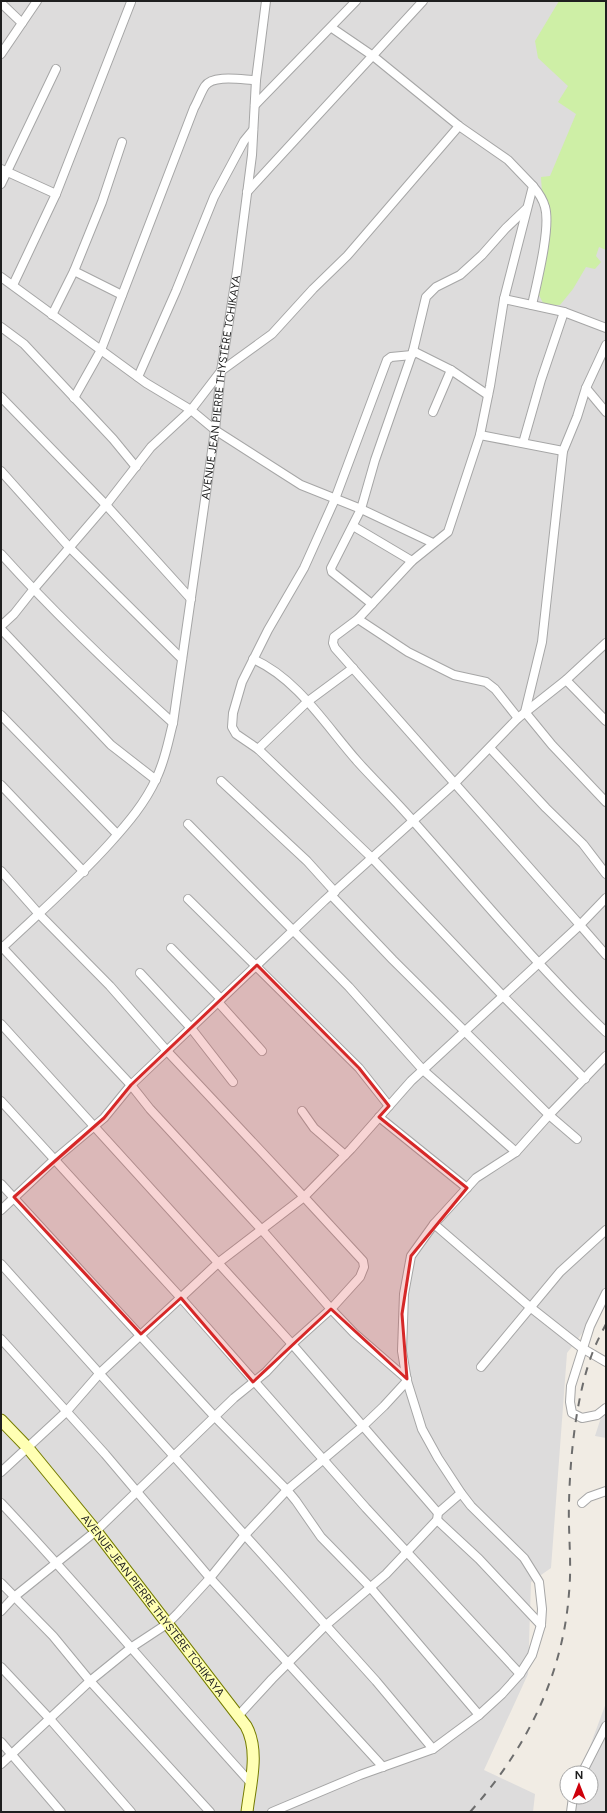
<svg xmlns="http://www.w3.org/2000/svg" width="607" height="1813" viewBox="0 0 607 1813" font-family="Figtree,sans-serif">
  <rect width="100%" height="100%" fill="#f1ece4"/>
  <!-- residential -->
  <path fill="#dddcdc" d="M 1,1 L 606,1 L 606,1302 L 567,1353 L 551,1568 L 531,1582 L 528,1674 L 484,1770 L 535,1794 L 533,1812 L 1,1812 Z
    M 606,1402 L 606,1438 L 595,1436 Z
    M 606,1703 L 606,1812 L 571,1812 L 573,1797 L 591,1797 L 591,1773 L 580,1773 Z"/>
  <!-- grass -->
  <path fill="#ceefa6" d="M 559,1 L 606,1 L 606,250 L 599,247 L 596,256 L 601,262 L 595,269 L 586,267 L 573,289 L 560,305 L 544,305 L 538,293 L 551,222 L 542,193 L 541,177 L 550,176 L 576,114 L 558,102 L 568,86 L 538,58 L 535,41 Z"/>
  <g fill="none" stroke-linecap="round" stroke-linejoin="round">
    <defs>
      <g id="street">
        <path d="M 1,3 L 22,23"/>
        <path d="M 1,54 L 37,1"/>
        <path d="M 255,105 L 356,1"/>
        <path d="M 1,169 L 56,194"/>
        <path d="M 1,184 L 56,69"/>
        <path d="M 247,192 L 423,1"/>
        <path d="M 74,271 L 122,295"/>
        <path d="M 1,277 L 146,383 L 191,410 L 215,430 L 301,485 L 361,509 L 433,543"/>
        <path d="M 13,285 L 56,194 L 131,2"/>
        <path d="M 504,299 L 564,312 L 606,328"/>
        <path d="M 532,305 C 537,282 551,227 545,207 C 543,199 538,192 533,186"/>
        <path d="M 52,315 L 74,271 L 102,202 L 122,142"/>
        <path d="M 1,327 L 24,344 L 113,439 L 136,467"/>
        <path d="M 606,345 L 586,388 L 577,417 L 563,451 L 542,642 L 525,712 L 552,745 L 606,802"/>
        <path d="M 413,351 L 451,370 L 488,395"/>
        <path d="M 412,355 L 391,357 L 387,360 L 335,499 L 304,568 L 268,630 L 242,682 L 233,713 L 232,727 L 236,734 L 258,749 L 372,858 L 503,996 L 585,1079"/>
        <path d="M 138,377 L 176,291 L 214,197 L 244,141 L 253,130"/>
        <path d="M 586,388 L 606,412"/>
        <path d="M 1,397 L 106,505 L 191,599"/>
        <path d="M 74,398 L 101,350 L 194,108 C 198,101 201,92 205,86 C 213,74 244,80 256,80"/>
        <path d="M 433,412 L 451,370"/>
        <path d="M 480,435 L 563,451"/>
        <path d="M 523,443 L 541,380 L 564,312"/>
        <path d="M 1,471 L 69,547 L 182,659"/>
        <path d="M 353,526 L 412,561"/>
        <path d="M 1,554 C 55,614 113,669 173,723"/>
        <path d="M 372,604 L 332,572 L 331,568 L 361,509 L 375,460 L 413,351 L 426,297 L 436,287 L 460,275 L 482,255 L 506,228 L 526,209"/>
        <path d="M 358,619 L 408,652 L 454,675 L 486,682 L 495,689 L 518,718"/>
        <path d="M 1,626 L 14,614 L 33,590 L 106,505 L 151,447 L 191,410 L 221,371 L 272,334 L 313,289 L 347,256 L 459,126"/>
        <path d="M 1,629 L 111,745 L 156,780"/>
        <path d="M 253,659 C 298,679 326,726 358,762 C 376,782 396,801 414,822 C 477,893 537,966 606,1032"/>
        <path d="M 566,680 L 606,721"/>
        <path d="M 1,715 L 117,834"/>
        <path d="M 490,748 L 546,808 L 583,844 L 606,874"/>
        <path d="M 258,749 L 307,702 L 353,668"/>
        <path d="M 221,781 L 307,861 L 335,892"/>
        <path d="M 1,785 L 84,872"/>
        <path d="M 188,824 L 349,987 L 423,1070 L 516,1152"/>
        <path d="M 1,871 L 39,914 L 110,986 L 167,1051 L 304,1197 L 218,1263 L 100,1373 L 66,1412 L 1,1472"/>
        <path d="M 331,895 L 393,960 L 549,1115 L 577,1139"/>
        <path d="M 606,898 L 580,925 L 606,955"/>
        <path d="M 188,899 L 359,1068 L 389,1106"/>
        <path d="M 1,946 L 131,1085 L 150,1109 L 262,1230 L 331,1309 L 354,1333 L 407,1379"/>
        <path d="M 171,948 L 221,999"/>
        <path id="s1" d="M 1,949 C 38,914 76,881 110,843 C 128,823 145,803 156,779 C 165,761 168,742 173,723 L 215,430 L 221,371 L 237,271 L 252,155 L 256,80 L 266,1"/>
        <path d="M 140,973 L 191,1028 L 233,1082"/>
        <path d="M 218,1002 L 262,1051"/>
        <path d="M 1,1024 L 292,1344 L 438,1513"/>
        <path d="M 1,1101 L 181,1298 L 366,1508 L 520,1674"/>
        <path d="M 302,1111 L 314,1128 L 345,1155"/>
        <path d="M 379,1117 L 467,1188"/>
        <path d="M 1,1184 L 215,1417 L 287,1490 L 296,1501 L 321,1537 L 370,1587 L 479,1715"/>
        <path d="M 1,1210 L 54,1160 L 104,1118 L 131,1085 L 324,901 L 455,783 L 518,718 L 566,680 L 606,643"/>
        <path d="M 434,1224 L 530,1307 L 582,1348 L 606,1362"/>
        <path d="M 1,1264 L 376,1681 L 433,1749"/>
        <path d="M 606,1293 L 590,1326 L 571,1386 L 570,1402 L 572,1413 L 582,1418 L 597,1415 L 606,1408"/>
        <path d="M 1,1339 L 105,1454 L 210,1578 L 383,1767"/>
        <path d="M 481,1367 L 560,1272 L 606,1230"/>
        <path d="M 1,1503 C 87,1594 166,1690 250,1782"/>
        <path d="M 582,1503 L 589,1497 L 606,1491"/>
        <path d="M 437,1520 L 479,1559 L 541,1625"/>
        <path d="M 1,1583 L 53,1636 L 90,1681 L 210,1812"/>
        <path d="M 1,1611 L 14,1597 L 96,1531 L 234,1398 L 266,1372 L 292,1344 L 331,1309 L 360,1277 L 364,1267 L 363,1261 L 304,1197 L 351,1149 L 411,1081 L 580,925 L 335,648 L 333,643 L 334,637 L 358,619 L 412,561 L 448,532 L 480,435 L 490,386 L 504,299 L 533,186 L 508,160 L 459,126 L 373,56 L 332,28"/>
        <path d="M 1,1667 L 49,1718 L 131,1812"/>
        <path d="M 239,1715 L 272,1679 L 325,1626 L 386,1574 L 437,1520 L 438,1513 L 461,1493"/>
        <path d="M 1,1742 L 61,1812"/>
        <path d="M 1,1764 L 90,1681 L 132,1647 L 167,1624 L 178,1613 L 210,1578 L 244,1536 L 287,1490 L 363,1426 L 384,1406 L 407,1381"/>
        <path d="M 582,1773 L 606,1726"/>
        <path d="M 272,1812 L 360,1775 L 433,1749 L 479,1715 L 502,1694 L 520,1674 L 532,1655 L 541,1625 L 542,1609 L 539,1582 L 524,1558 L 471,1506 L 461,1493 L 438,1458 L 422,1429 L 407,1381 L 402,1351 L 404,1294 L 411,1256 L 434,1224 L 476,1178 L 516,1152 L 549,1115 L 606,1056"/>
        <path d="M 571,1812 L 573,1797"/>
      </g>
      <g id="secondary">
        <path id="s2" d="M 1,1420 L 28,1448 L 96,1531 L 246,1726 C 260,1751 250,1785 247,1812"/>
      </g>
    </defs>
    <!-- street casing -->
    <use href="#street" stroke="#a6a6a6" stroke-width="10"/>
    <!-- secondary casing -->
    <use href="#secondary" stroke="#757c00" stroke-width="13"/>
    <!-- street -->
    <use href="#street" stroke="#fff" stroke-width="8"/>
    <!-- secondary -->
    <use href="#secondary" stroke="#ffffb4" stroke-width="11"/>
    <!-- rail -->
    <path stroke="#6d6d6d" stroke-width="2" stroke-dasharray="8 8" stroke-linecap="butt" d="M 470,1812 C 525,1751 563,1676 569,1593 C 572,1563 568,1533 569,1503 C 570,1457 576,1397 592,1354 C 596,1343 601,1334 606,1324"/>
  </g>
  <!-- marked area -->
  <path fill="#d62828" fill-opacity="0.2" stroke="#d62828" stroke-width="3" stroke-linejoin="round" d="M 257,965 L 359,1068 L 389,1106 L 379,1117 L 467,1188 L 411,1256 L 402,1314 L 407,1379 L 331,1309 L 253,1382 L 181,1298 L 141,1334 L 14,1197 L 104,1118 L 131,1085 Z"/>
  <g text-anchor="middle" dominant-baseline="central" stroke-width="3" stroke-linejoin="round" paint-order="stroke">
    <!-- street labels -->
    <g font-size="11" fill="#1f1f1f" stroke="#fff">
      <text stroke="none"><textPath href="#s1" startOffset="629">AVENUE JEAN PIERRE THYSTÈRE TCHIKAYA</textPath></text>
      <text stroke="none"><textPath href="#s2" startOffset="240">AVENUE JEAN PIERRE THYSTÈRE TCHIKAYA</textPath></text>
    </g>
  </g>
  <!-- border -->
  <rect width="607" height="1813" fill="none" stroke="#1f1f1f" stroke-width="4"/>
  <!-- north arrow -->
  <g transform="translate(579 1785)"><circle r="19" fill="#ffffff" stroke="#a5a5a5"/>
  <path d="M0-3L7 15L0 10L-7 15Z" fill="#ce000b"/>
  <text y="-6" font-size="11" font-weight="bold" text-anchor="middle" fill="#1f1f1f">N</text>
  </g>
</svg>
